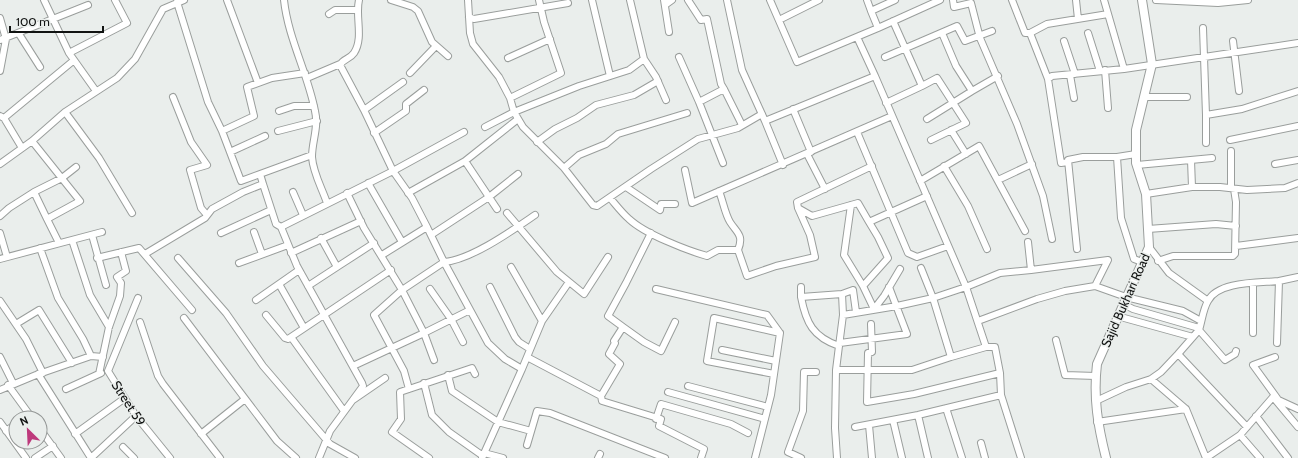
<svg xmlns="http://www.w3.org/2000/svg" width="1298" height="458" viewBox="0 0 1298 458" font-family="Cabin,sans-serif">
  <rect width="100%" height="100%" fill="#eaeeec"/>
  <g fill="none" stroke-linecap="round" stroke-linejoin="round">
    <defs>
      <path id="minor" d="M 44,0 L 69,53 L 96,91
        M 227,0 L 258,83
        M 284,0 C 288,38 308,74 315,111 C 319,127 312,141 312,157 C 313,173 322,188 327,203
        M 359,0 C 355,16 364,38 354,53 C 350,59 343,59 340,65 L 364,110 L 393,171 L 412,198 L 427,227 L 382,255
        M 391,0 L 413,7 L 418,11 L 432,42 L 448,56
        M 468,0 L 470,33 L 473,44 L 499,77 L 510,98 L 514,112 L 523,127 L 564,168 L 593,205 L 597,206 L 651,169 L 698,139 L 738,128 L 762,114
        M 592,0 L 610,76
        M 664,0 L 669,32
        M 727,0 L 742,70 L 765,121 L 875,76 L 857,37
        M 770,0 L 797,62 L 878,28
        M 867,0 L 871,11
        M 895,0 L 871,11 L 878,28 L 940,0
        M 953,0 L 954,7 L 971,3 L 980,38 L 1017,124 L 1043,196 L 1052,239
        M 1012,0 L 1025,33 L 1030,33
        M 1076,0 L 1078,19
        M 1104,0 L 1124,69 L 1298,43
        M 1156,0 L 1218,3 L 1248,0
        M 177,2 L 208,102 L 222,131 L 254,116 L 247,87 L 272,78 L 305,73
        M 665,5 L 672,0
        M 329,14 L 335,10 L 358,10
        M 1108,14 L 1047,24 L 1030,33 L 1048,79 L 1052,76 L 1124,69
        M 469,17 L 474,19 L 568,3
        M 0,18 L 6,39 L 0,71
        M 779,20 L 819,0
        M 1203,28 L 1206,115
        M 942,33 L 956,66 L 972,91 L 998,76
        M 1088,33 L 1100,71
        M 19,34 L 40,67
        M 0,40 L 88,5
        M 1064,41 L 1075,74
        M 1233,41 L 1239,91
        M 69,53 L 127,23 L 115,0
        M 679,57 L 699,102 L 724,89 L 721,84 L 707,19 L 701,20 L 688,0
        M 885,57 L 957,26 L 965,41 L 992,31
        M 508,58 L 550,39
        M 644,59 L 656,77 L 666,100
        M 1105,70 L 1108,108
        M 410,73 L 436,46
        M 1070,75 L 1074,98
        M 875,76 L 966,287 L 986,347 L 995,347 L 1000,373 L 1001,395 L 1021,458
        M 307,78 L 340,64
        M 1048,79 L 1061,163 L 1068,162
        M 922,86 L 937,78 L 966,123 L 931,140
        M 724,89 L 742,125
        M 173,97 L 191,142 L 207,165 L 190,170 L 201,208 L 207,215
        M 1145,97 L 1187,97
        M 510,98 L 561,73 L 544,22 L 539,0
        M 699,102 L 723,163
        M 886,103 L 922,86 L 893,21
        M 793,109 L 811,152
        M 364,110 L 403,82
        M 279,111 L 294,106 L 314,106
        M 65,112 L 99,158 L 132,213
        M 0,116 L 4,118 L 73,61
        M 4,118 L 22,148
        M 927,119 L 972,91
        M 765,121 L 783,165
        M 485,127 L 514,112 L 579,86 L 629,70 L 644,59 L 630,0
        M 951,130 L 966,154
        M 222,131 L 241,181 L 260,174
        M 278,131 L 317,121
        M 857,132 L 908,253 L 917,257 L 948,246
        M 374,133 L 406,111 L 406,104 L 424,90
        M 1230,140 L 1298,126
        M 32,141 L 80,201 L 47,219 L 59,243
        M 537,142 L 555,129 L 577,118 L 596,105 L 634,95 L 658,81
        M 1206,143 L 1206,115 L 1242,109 L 1298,91
        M 230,152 L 265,136
        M 807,154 L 825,189
        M 1136,154 L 1117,157 L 1121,218 L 1134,259 L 1142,262
        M 1191,160 L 1192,187
        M 465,161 L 518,119
        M 0,164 L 32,141 L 65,112 L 117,78 L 135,59 L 163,9 L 184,0
        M 1275,164 L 1298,160
        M 1137,165 L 1212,158
        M 872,166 L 797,202 L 798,208 L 812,216 L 858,203 L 869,222 L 927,196
        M 944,166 L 968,206 L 987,249
        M 564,168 L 579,155 L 606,144 L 618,134 L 687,113
        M 685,170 L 692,203 L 892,116
        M 998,180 L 1032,164
        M 920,181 L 979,146 L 1025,231
        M 368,183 L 402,242
        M 263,184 L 276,224 L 281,227 L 297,266 L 362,383 L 363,386 L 330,431 L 319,458
        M 626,187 L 660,210 L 661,204 L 675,204
        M 1231,188 L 1231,151
        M 719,191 C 723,201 725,214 730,222 C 737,233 744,235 738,250 L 747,276 L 776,266 L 815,257 L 810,235 L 798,208
        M 293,192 L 303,215
        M 347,193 L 364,228 L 402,290 L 444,262 L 427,227
        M 408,193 L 465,161 L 489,197 L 518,174
        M 1146,194 L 1192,187 L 1220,187 L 1247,190 L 1285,188 L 1298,183
        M 610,198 C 616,205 622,213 629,219 C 645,234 686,250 707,256 L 718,250 L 738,250
        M 851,205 L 844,255 L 863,286 L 888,258 L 878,237 L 869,222
        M 507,213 L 557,272 L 584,294 L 608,257
        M 535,215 C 513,230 471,260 444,262 L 488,343 L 505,359 L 522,369 L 542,321 L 569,282
        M 0,216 L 9,208 L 34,192
        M 47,219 L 34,192 L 62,178 L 76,167
        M 281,227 L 393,171 L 464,132
        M 1148,229 L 1216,224 L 1236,226
        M 254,232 L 262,254
        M 0,233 L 7,257
        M 221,233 L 271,210
        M 92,235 L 106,285
        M 431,235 L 489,197 L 497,209
        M 321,238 L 337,267 L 374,243
        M 72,240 L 90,295 L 109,327
        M 1028,242 L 1031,270 L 1108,260 L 1095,286
        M 1236,246 L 1298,238
        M 1149,247 L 1169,273 L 1208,301
        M 40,248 L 58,298 L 83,339 L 91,356
        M 1077,249 L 1068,160 L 1083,157 L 1117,157
        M 291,253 L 361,221
        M 145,254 L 205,218 L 212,209 L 243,192 L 263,184 L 260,174 L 312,155
        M 97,258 L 139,248 L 192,310
        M 178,258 L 226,313 L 263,366 L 330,444 L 355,458
        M 0,259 L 102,232
        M 1158,261 L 1173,256 L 1233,256 L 1235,254 L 1236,202 L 1234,189
        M 239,263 L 288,245
        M 511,267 L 542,321
        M 921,268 L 933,298 L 951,357 L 986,347
        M 1253,283 L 1253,333
        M 279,284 L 304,328
        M 308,286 L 337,267
        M 863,286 L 874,309 L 884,296 L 900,269
        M 490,287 L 515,337 L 519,342 L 530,349
        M 801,287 L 801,297 L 842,294
        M 430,289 L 451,319 L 463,342
        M 656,289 L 767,315 L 780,333 L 771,395 L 755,458
        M 801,297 C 806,323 813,337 839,346 L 843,315
        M 138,298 L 108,371 L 136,416 L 170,458
        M 256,300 L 299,270
        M 0,301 L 26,339 L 43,373
        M 1123,304 L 1133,309 L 1199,328
        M 470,310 L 424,333 L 402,290 L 374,315 L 404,371 L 409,389 L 472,368 L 475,374
        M 856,312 L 853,290 L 842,294 L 843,315 L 897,306 L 933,298 L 966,287 L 1000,273 L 1031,270
        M 266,315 L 285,338 L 288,339 L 391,270
        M 1117,316 L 1193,337
        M 184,318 L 277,441 L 296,458
        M 978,321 L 1037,299 L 1065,291 L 1095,286 L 1126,297 L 1183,311 L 1201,321
        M 140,322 L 158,376 L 163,384 L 220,458
        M 16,324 L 39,310 L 72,363
        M 871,324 L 872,352 L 868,353 L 867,402 L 914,394 L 1000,373
        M 623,327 L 644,342 L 661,351 L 675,322
        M 1199,330 C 1202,321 1203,309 1208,301 C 1218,281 1259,283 1279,281
        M 291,337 L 344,411
        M 1056,340 L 1065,375 L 1096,376
        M 840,343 L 907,334 L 889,287
        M 1277,343 L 1279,281 L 1298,277
        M 839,346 L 836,370 L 912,370 L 951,357
        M 722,350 L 776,361
        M 1178,354 L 1199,330 L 1225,360 L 1235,354 L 1236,351
        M 0,357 L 13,383
        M 527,357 L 601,396 L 620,364 L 609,354 L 615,343 L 614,341 L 623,327 L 608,316 L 626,283 L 651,233
        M 1275,357 L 1253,365 L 1277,398
        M 353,366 L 424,333 L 434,360
        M 836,370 L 835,428 L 837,458
        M 38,374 L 91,458
        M 99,374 L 109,327 L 120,296 L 121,283 L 117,277 L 126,271 L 121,252
        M 774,374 L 707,361 L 714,318 L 780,333
        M 448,375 L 452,391 L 498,422 L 531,431
        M 1151,379 L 1186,409 L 1206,458
        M 424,383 L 432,415 L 449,432 L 483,456
        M 8,385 L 32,418
        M 688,386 L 768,407
        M 66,389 L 101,373
        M 409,389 L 400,392 L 401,419 L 392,432 L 429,458
        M 0,390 L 36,375 L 91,356 L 103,357
        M 668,392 L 765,419
        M 601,396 L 602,401 L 661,419 L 659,426 L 704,449 L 701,458
        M 1274,398 L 1298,409
        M 353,400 L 385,378
        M 1096,401 L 1126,387 L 1151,379 L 1161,372 L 1178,354 L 1247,427
        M 946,408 L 962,458
        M 918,415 L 928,458
        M 1256,416 L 1288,458
        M 656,419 L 661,404 L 731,424 L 748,433
        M 893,420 L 902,458
        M 0,422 L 26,458
        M 1097,422 L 1186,409
        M 869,425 L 872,458
        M 855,427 L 918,415 L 1001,395
        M 40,429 L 61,458
        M 6,431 L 16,424
        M 75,434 L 125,398
        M 201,434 L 245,399
        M 1240,435 L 1260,458
        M 981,443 L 985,458
        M 527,445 L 537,411 L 550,413 L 665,458
        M 123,447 L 134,458
        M 484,453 L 503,458
        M 35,458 L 53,446
        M 91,458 L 136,416
        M 482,458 L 522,369
        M 598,458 L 600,454
        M 801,458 L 788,452 L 803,411 L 804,372 L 816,372
        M 1206,458 L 1240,435 L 1273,397 L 1298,427"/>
      <path id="tertiary" d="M 1106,458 C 1098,426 1093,398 1097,364 L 1149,247 L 1146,194 L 1136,163 L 1136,130 L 1152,64 L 1142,0"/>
    </defs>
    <!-- minor casing -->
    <use href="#minor" stroke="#9a9e9c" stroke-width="8"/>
    <!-- tertiary casing -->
    <use href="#tertiary" stroke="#9a9e9c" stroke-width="10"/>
    <!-- minor -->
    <use href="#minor" stroke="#fff" stroke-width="6"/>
    <!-- tertiary -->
    <use href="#tertiary" stroke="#fff" stroke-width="8"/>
  </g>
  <g text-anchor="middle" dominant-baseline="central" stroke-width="3" stroke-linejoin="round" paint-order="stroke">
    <!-- street labels -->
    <g font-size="13" fill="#111312" stroke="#eaeeec">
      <text transform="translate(1125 300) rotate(-66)">Sajid Bukhari Road</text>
      <text transform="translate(129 403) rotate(57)">Street 59</text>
    </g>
  </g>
  <!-- north arrow -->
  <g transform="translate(28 430) rotate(336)"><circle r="19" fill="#eaeeec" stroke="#939695"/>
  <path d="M0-3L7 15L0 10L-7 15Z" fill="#be397c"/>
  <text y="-6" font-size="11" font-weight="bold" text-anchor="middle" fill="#111312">N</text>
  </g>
  <!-- scale -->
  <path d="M10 26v6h93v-6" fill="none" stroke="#111312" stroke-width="2"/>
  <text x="16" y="26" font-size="12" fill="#111312" stroke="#eaeeec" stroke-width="3" paint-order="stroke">100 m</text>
</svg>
